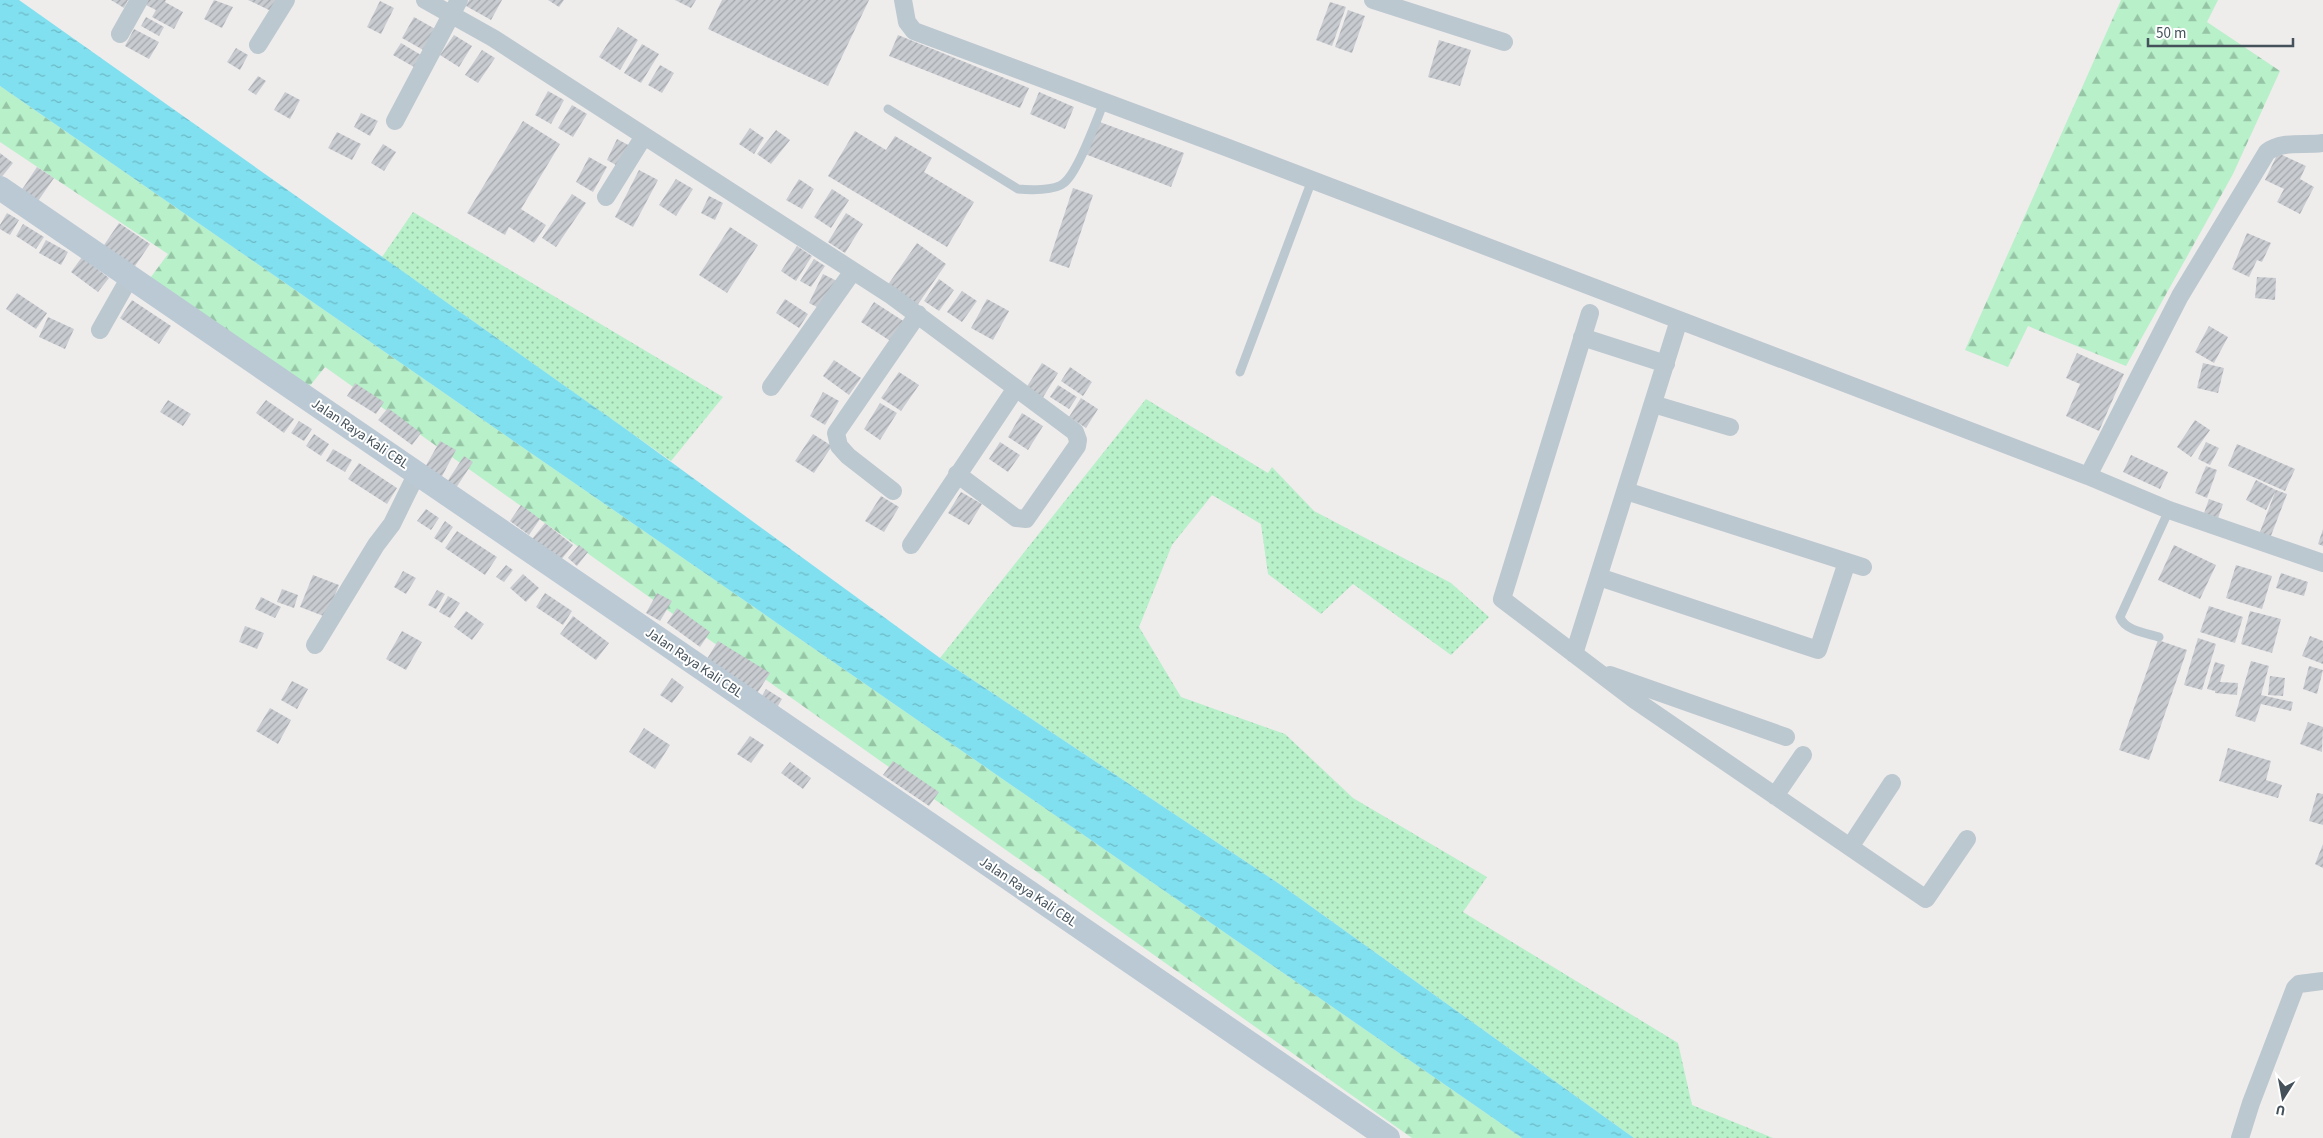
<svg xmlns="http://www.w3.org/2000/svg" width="2323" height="1138" viewBox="0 0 2323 1138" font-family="'Source Sans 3',sans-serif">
  <defs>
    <pattern id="grass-dots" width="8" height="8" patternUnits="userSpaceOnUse" patternTransform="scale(1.25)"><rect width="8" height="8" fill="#b7f0c9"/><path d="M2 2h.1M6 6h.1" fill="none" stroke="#96c5a6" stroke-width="1.8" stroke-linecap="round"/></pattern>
    <pattern id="forest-firs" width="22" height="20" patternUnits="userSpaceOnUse" patternTransform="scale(1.25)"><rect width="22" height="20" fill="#b7f0c9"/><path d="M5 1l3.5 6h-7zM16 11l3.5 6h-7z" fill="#96c5a6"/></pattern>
    <pattern id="water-ripples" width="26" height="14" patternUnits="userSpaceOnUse" patternTransform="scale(1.25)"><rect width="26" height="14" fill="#81e0ef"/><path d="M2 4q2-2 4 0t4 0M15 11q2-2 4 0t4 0" fill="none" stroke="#6bb8c5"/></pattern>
    <pattern id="building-hatch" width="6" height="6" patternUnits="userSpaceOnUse" patternTransform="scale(1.25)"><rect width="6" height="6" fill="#c8ccd1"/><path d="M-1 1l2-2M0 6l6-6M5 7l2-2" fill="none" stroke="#a4a8ad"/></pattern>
  </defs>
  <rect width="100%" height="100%" fill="#efecec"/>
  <!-- grass -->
  <path fill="url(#grass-dots)" d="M 413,212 L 723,397 L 671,461 L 382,257 Z
    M 1146,399 L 1268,473 L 1272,467 L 1314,511 L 1451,583 L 1489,617 L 1451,655 L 1353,584 L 1321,614 L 1268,574 L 1261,524 L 1212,495 L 1172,545 L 1139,627 L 1181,697 L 1285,734 L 1353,798 L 1487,877 L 1463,912 L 1678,1043 L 1692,1105 L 1773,1138 L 1634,1138 L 1284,887 L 940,658 Z"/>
  <!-- forest -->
  <path fill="url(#forest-firs)" d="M 2121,0 L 2218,0 L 2207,22 L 2280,71 L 2233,174 L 2126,366 L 2028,326 L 2008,367 L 1965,350 Z
    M 0,86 L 1522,1138 L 1412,1138 L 325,367 L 305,392 L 142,289 L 168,254 L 0,142 Z"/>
  <!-- water -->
  <path fill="url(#water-ripples)" d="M 0,0 L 19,0 L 630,432 L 940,658 L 1284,887 L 1634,1138 L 1522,1138 L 0,86 Z"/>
  <!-- building -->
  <path fill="url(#building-hatch)" d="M 111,0 L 128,0 L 124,8 Z
    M 148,0 L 166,0 L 165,2 L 183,12 L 174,29 L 152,17 L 156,10 L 146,5 Z
    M 214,0 L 233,7 L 222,28 L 204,19 Z
    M 248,0 L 276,0 L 271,11 Z
    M 469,0 L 502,0 L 491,20 L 466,6 Z
    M 548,0 L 564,0 L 559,7 Z
    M 675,0 L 696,0 L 691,8 Z
    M 722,0 L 869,0 L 828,86 L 708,29 Z
    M 380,1 L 394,8 L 381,34 L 367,27 Z
    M 1330,2 L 1346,7 L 1332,46 L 1316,40 Z
    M 1348,10 L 1365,16 L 1352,53 L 1335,47 Z
    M 146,17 L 164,27 L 159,36 L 141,26 Z
    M 414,17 L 437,30 L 425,51 L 402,38 Z
    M 618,27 L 638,40 L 620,70 L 599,57 Z
    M 134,29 L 159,42 L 149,59 L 125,46 Z
    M 454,35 L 472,46 L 459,67 L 440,55 Z
    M 898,35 L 1029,88 L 1020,108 L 889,56 Z
    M 1439,40 L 1471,50 L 1460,86 L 1428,77 Z
    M 401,43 L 421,55 L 414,67 L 393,55 Z
    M 642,44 L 659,54 L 641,83 L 624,73 Z
    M 236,48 L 248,55 L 240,70 L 227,62 Z
    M 482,50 L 495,58 L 478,83 L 465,75 Z
    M 660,65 L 674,73 L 662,93 L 648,85 Z
    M 258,76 L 266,81 L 256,95 L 248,90 Z
    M 548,91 L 564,100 L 551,124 L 535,115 Z
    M 285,92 L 300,100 L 290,119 L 274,110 Z
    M 1039,92 L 1074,107 L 1065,129 L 1030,114 Z
    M 572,105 L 587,114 L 573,137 L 558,128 Z
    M 361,113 L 378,121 L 370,136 L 354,127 Z
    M 523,121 L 560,144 L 521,209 L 546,225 L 534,243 L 509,227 L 505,235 L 467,213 Z
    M 1097,121 L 1184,153 L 1171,187 L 1085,154 Z
    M 750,128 L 764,138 L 754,154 L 739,144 Z
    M 776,130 L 790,140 L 771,164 L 757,154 Z
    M 855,131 L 886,150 L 895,136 L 932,158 L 924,172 L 974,202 L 947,247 L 828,176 Z
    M 337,132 L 361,144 L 352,160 L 328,148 Z
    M 617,139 L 634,148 L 623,169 L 607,160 Z
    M 383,144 L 396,152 L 384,171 L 371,163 Z
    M 0,153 L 13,163 L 0,179 Z
    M 2278,153 L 2306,166 L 2300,179 L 2314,187 L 2300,214 L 2277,202 L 2284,189 L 2265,180 Z
    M 589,157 L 607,167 L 593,192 L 576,182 Z
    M 37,167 L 54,178 L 36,204 L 19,194 Z
    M 639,170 L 658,180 L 633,227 L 615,217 Z
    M 676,179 L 693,189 L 676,216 L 659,205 Z
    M 799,179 L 814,189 L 802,209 L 786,200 Z
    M 1073,188 L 1093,195 L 1069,268 L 1049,261 Z
    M 832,189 L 849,200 L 831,228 L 814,217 Z
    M 572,194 L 586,203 L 556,247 L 542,238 Z
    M 709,196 L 723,203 L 715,220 L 701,213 Z
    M 7,213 L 19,220 L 10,235 L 0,229 L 0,225 Z
    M 846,213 L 863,224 L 845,253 L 828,242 Z
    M 119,223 L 150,244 L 133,269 L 102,248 Z
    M 23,224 L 44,237 L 36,249 L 16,236 Z
    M 730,227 L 758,245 L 727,293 L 699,275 Z
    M 2247,233 L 2271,243 L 2262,262 L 2257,260 L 2249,277 L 2232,269 Z
    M 46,240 L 68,252 L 61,265 L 39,253 Z
    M 917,243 L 946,264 L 916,307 L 887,286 Z
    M 797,246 L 812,256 L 796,281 L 781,271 Z
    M 82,257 L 109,278 L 98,292 L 71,272 Z
    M 814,259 L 825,266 L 811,287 L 800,281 Z
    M 823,274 L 837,281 L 823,310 L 809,303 Z
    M 2257,277 L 2276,278 L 2275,300 L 2255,298 Z
    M 939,279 L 954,290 L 939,311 L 924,301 Z
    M 962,291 L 977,301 L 962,322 L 947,312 Z
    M 17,293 L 47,313 L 36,329 L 6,309 Z
    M 785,299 L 808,314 L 799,328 L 776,313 Z
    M 987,299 L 1009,311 L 993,340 L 971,328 Z
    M 132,300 L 171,326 L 159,344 L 120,318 Z
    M 874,302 L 908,324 L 895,344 L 861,322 Z
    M 48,317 L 74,329 L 65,349 L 39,337 Z
    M 2209,326 L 2228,337 L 2214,363 L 2195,352 Z
    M 2077,353 L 2124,374 L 2099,431 L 2066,416 L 2080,384 L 2066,378 Z
    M 834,360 L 861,378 L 849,395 L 823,376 Z
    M 1042,363 L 1058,373 L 1042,399 L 1026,388 Z
    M 2203,363 L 2224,368 L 2218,393 L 2197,388 Z
    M 1070,367 L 1092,382 L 1083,396 L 1061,381 Z
    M 899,372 L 919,385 L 901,411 L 881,398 Z
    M 355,383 L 384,402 L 376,414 L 347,396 Z
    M 1058,385 L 1077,397 L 1069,409 L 1050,397 Z
    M 823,392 L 839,401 L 825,425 L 810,416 Z
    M 1081,398 L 1098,409 L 1086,428 L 1069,417 Z
    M 168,400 L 191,414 L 183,426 L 160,412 Z
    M 266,400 L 294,419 L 284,433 L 256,413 Z
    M 880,403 L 897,413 L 880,440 L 864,429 Z
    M 388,408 L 421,433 L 412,445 L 378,420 Z
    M 1022,413 L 1043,426 L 1028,450 L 1008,437 Z
    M 2195,420 L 2210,430 L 2191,457 L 2177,447 Z
    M 299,421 L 312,429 L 304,441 L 291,433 Z
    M 314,434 L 329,444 L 321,456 L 306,446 Z
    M 813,434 L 832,446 L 814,473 L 795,461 Z
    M 440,441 L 456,450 L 441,478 L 424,469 Z
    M 1000,442 L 1020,455 L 1008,472 L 989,459 Z
    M 2206,442 L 2219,448 L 2210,465 L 2198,459 Z
    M 2237,444 L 2295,469 L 2285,491 L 2228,466 Z
    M 333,449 L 352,460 L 345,472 L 326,461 Z
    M 2131,455 L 2168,472 L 2160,489 L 2123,472 Z
    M 464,456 L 473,462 L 454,491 L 445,485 Z
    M 359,463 L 397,488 L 387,504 L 348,479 Z
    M 2206,466 L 2217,470 L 2207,498 L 2195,493 Z
    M 2256,480 L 2276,490 L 2266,510 L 2246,500 Z
    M 2276,490 L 2287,494 L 2269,541 L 2258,537 Z
    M 961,492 L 982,504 L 969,525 L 948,513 Z
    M 881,496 L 899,507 L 884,532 L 865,521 Z
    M 2209,499 L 2223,504 L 2216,524 L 2202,519 Z
    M 521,505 L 540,519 L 529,535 L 510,521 Z
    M 426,509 L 439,518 L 431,530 L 417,521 Z
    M 445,521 L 453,527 L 442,543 L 434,538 Z
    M 545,523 L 573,545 L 556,566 L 528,544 Z
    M 2323,529 L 2323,546 L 2318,544 Z
    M 457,531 L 497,557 L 485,575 L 445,548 Z
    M 579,545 L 588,552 L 577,566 L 568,558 Z
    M 2174,545 L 2216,565 L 2200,599 L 2158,580 Z
    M 506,565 L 513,570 L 504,582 L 496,577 Z
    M 2236,565 L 2272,576 L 2262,609 L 2226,598 Z
    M 403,571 L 416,578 L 406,594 L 394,587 Z
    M 2281,573 L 2308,582 L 2304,596 L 2276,588 Z
    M 523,574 L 539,588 L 526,602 L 510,588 Z
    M 313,575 L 339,585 L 326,617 L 300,607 Z
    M 282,589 L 298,595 L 294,608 L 277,602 Z
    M 437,590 L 445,594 L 436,609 L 428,605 Z
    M 545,593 L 572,611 L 563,625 L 536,607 Z
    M 657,593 L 672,601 L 660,621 L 646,613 Z
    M 448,596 L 460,603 L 450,618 L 439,612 Z
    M 261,597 L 281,607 L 275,618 L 255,609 Z
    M 2209,606 L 2243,617 L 2235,643 L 2200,632 Z
    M 677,608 L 710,632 L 700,647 L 667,623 Z
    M 466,611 L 484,624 L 472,640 L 454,627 Z
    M 2250,611 L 2281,619 L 2272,653 L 2241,644 Z
    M 573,616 L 609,643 L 596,660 L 560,634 Z
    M 245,626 L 264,633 L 257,649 L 239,642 Z
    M 402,631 L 422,642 L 406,670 L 386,659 Z
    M 2310,636 L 2323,641 L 2323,664 L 2302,656 Z
    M 2198,638 L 2216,644 L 2202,690 L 2184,685 Z
    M 2158,640 L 2187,650 L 2149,760 L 2119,750 Z
    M 718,641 L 770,673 L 754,698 L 702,667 Z
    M 2251,661 L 2269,666 L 2261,695 L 2293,702 L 2291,711 L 2261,704 L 2255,722 L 2235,716 Z
    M 2215,662 L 2225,665 L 2220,682 L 2238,683 L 2237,695 L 2215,693 L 2215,691 L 2207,689 Z
    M 2309,666 L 2323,670 L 2317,694 L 2303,689 Z
    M 2270,676 L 2285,678 L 2283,696 L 2268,695 Z
    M 672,678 L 684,687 L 672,703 L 660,695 Z
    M 292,681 L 308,689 L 297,709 L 281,700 Z
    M 766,689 L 782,699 L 775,711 L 759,701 Z
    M 270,708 L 291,720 L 278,744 L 256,731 Z
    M 2308,722 L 2323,727 L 2322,752 L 2300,744 Z
    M 644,728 L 670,745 L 655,769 L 629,752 Z
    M 750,736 L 764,745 L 751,763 L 737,754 Z
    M 2228,748 L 2271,761 L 2266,780 L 2282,785 L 2278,798 L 2219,781 Z
    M 893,761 L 939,792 L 929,806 L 883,775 Z
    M 790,762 L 811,778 L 803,789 L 781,773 Z
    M 2317,793 L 2323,794 L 2323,825 L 2309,821 Z
    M 2323,844 L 2323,868 L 2315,864 Z"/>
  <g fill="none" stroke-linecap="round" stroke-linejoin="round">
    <!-- service -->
    <path stroke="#bcc8cf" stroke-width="9" d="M 888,109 L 1018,189 C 1029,190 1055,191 1064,183 C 1078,172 1096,121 1104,102
      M 1240,372 L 1312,180
      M 2159,637 C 2147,633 2125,631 2120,617 L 2169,510"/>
    <!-- minor -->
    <path stroke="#bcc8cf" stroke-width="18" d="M 425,0 L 493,38 L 892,296 L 1075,432 L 1078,440 L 1077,446 L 1026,519 L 1016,518 L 957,474
      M 903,0 L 907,22 L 914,31 L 1223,146 L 2088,476 L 2169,510 L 2323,563
      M 1373,0 L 1504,42
      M 120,34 L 139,0
      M 258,45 L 286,0
      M 395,121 L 459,0
      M 606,197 L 644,136
      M 1590,313 L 1502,599 L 1635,700 L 1926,899 L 1967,839
      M 100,330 L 130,277
      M 1582,337 L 1666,364
      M 771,387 L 853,271
      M 1653,404 L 1730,427
      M 2088,476 L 2180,296 L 2267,152 C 2283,140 2305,146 2323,143
      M 893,491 L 848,456 L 839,446 L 836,433 L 918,314
      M 1626,491 L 1863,567
      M 911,545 L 1016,388
      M 1599,577 L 1818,650 L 1847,562
      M 315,645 L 376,545 L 392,524 L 417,473
      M 1574,654 L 1679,320
      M 1610,675 L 1786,737
      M 1775,796 L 1803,755
      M 1850,847 L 1892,783
      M 2240,1138 L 2251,1103 L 2295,988 L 2299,984 L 2323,981"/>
    <!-- secondary -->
    <path stroke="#bbc9d4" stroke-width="24" d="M 0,188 L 1388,1138"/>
  </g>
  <g text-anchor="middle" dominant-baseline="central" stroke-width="4" stroke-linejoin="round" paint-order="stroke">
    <!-- street labels -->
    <g font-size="14" fill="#44515a" stroke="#fff">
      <text transform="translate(360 434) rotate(34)">Jalan Raya Kali CBL</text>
      <text transform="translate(694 663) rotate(34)">Jalan Raya Kali CBL</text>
      <text transform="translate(1028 892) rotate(34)">Jalan Raya Kali CBL</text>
    </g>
  </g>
  <!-- north arrow -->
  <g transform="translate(2283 1098) rotate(191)" stroke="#ffffff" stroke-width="4" paint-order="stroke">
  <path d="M0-4L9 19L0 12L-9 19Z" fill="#44515a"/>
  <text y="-8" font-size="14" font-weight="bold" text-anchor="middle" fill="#44515a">U</text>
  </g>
  <!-- scale -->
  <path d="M2148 38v8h145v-8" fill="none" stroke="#44515a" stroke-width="2.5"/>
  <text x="2156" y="38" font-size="15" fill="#44515a" stroke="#ffffff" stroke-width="4" paint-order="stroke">50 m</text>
</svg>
